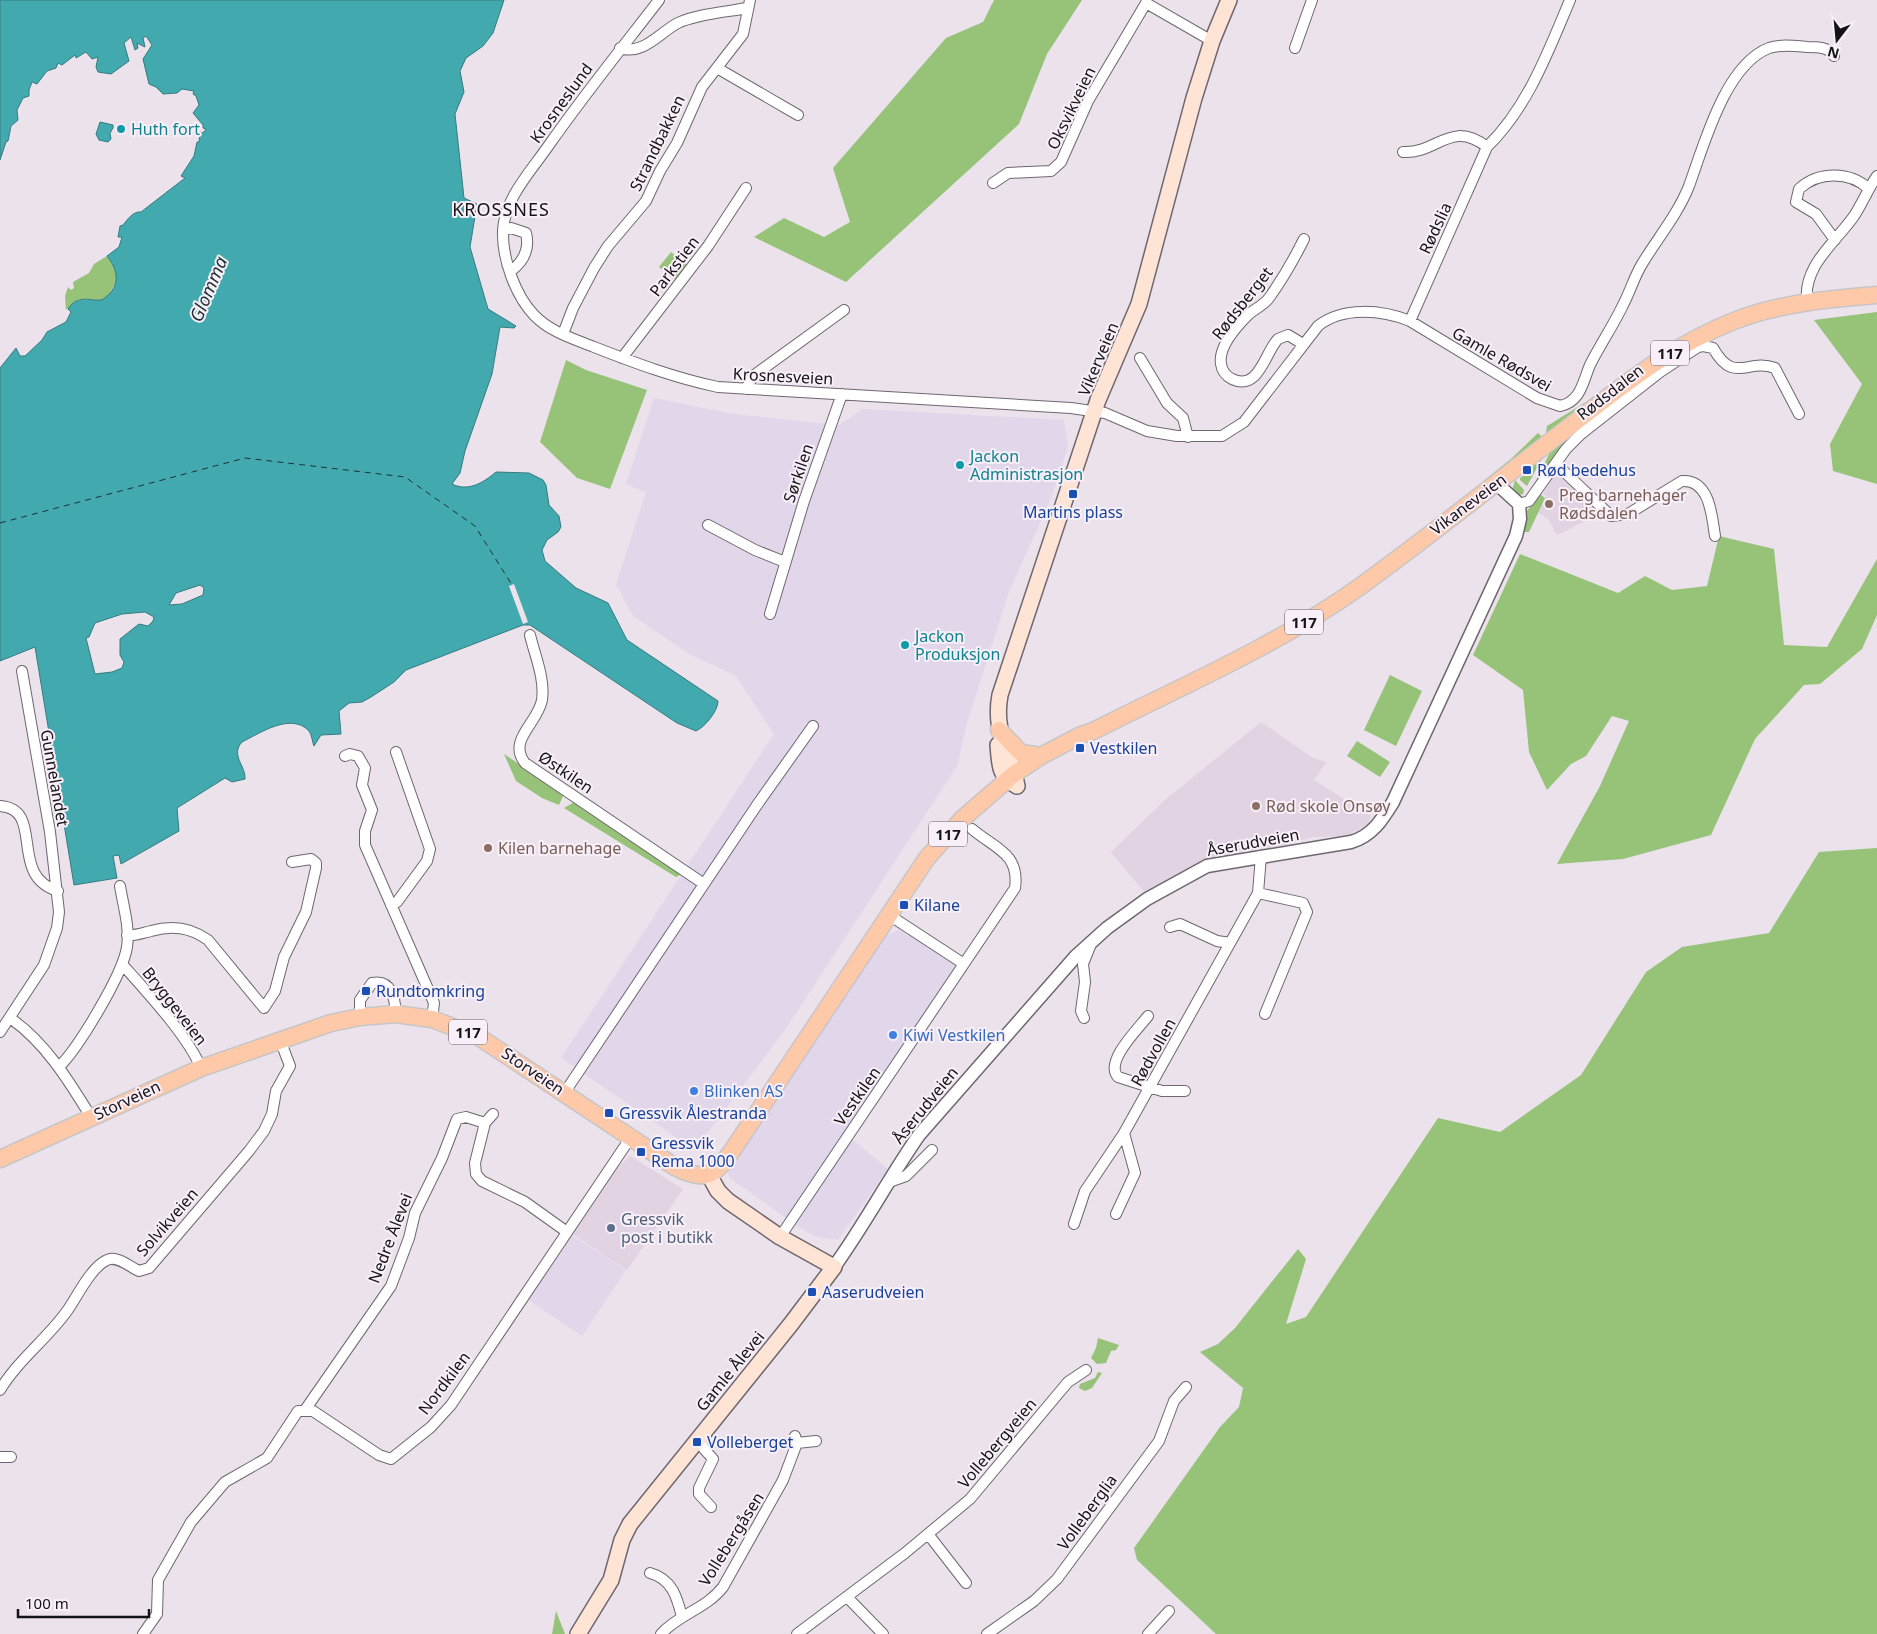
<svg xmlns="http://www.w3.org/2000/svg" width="1877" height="1634" viewBox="0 0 1877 1634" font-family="'Noto Sans',sans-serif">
  <rect width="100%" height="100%" fill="#ebe2ec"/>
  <!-- built -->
  <path fill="#e1d3e2" d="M 1554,476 L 1563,477 L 1601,513 L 1557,535 L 1548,519 L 1537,512 L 1546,496 L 1543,494 Z
    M 1261,722 L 1313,758 L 1326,762 L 1314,780 L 1371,816 L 1369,823 L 1347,836 L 1312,837 L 1286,845 L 1204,860 L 1145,893 L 1111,852 L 1165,800 Z
    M 630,1156 L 683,1189 L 627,1270 L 571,1233 L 611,1174 Z"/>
  <!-- industrial -->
  <path fill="#e2d6eb" d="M 654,398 L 733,414 L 839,425 L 863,409 L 1064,420 L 1068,447 L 1052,496 L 1009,592 L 967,723 L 957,766 L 787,1027 L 695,1150 L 561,1058 L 774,734 L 736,676 L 689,654 L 633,616 L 616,584 L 646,492 L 626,484 Z
    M 899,930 L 933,949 L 966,972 L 852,1139 L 888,1169 L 838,1240 L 814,1236 L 797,1226 L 729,1177 L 728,1172 L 885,935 Z
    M 570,1234 L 626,1270 L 582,1336 L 527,1299 Z"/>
  <!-- green -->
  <path fill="#97c379" d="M 994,0 L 1082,0 L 1047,54 L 1019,124 L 846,282 L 754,237 L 784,218 L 824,237 L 850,222 L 833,168 L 946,38 L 983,22 Z
    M 671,252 L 689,266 L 677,281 L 659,267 Z
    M 107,256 L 117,270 L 118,278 L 107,298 L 103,300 L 79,299 L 66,310 L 65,296 L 68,287 L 71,290 L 74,288 L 73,282 L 89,273 L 94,264 Z
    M 1877,312 L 1877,484 L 1833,471 L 1830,444 L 1862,384 L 1814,320 Z
    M 566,360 L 586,370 L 647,390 L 610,489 L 577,478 L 540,442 Z
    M 1619,378 L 1606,392 L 1551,434 L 1546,433 L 1547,426 L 1586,402 Z
    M 1620,399 L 1530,493 L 1550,452 L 1545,453 L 1527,486 L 1520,480 L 1520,478 L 1533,468 L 1531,466 L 1539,455 Z
    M 1538,433 L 1543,438 L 1462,502 L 1460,500 L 1512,458 Z
    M 1515,480 L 1524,490 L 1523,494 L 1519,495 L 1512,491 Z
    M 1540,494 L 1545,498 L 1529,532 L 1524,532 L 1527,511 Z
    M 1719,536 L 1774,549 L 1784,645 L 1827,647 L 1877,559 L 1877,615 L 1862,649 L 1820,684 L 1804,685 L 1755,739 L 1711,835 L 1623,859 L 1557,864 L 1600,786 L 1629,721 L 1612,716 L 1586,756 L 1571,764 L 1547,790 L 1529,752 L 1523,690 L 1473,655 L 1520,554 L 1618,593 L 1645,576 L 1672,590 L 1707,586 Z
    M 1390,675 L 1422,691 L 1396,746 L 1364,730 Z
    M 1357,741 L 1390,762 L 1380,777 L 1347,756 Z
    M 504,754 L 564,794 L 559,805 L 542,798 L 516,781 Z
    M 576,801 L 682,874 L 676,877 L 564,808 Z
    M 1877,848 L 1877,1634 L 1216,1634 L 1137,1560 L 1134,1548 L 1220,1427 L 1239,1407 L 1243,1388 L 1200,1352 L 1218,1344 L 1235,1328 L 1298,1249 L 1306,1259 L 1286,1324 L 1306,1317 L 1438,1118 L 1500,1132 L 1581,1075 L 1646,972 L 1682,947 L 1769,933 L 1819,852 Z
    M 1098,1338 L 1119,1345 L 1116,1350 L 1111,1351 L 1106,1363 L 1097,1364 L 1091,1358 L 1096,1348 Z
    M 1098,1372 L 1102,1373 L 1092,1388 L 1085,1391 L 1079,1388 L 1080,1384 L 1095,1378 Z
    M 556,1611 L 565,1634 L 552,1634 Z"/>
  <!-- water -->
  <path fill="#42a9ae" stroke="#347c80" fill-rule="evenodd" d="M 0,0 L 504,0 L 493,33 L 483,46 L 466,58 L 460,71 L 464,92 L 455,114 L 464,198 L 477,204 L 470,247 L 488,309 L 516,326 L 514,328 L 500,327 L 492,374 L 465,451 L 460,473 L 452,484 C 468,492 483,483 496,472 L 529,473 L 543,480 L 546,485 L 549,505 L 559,516 L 561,527 L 558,532 L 547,540 L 542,550 L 545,561 L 576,588 L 608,603 L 627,640 L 718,701 C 718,711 705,727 696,731 L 677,723 L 530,625 L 523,625 L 406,670 L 394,682 L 371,697 L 362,702 L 349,703 L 339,711 L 341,734 L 321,735 L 314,746 C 312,741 312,735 309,731 C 291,712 260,733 242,742 C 230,755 246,766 245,779 L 232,782 L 225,778 L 177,808 L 179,831 L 121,864 L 119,855 L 113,856 L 117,878 L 74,885 L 35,647 L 0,661 L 0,368 L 16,348 L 20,356 L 25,356 L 42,340 L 47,332 L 66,322 L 71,312 L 68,309 C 78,294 88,301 102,300 C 120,288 120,272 107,256 L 119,247 L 122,237 L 118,237 L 120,226 L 123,225 C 127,220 133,211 141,212 L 185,178 L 181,176 L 194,156 L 197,142 L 199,142 L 200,132 L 203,133 L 206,129 L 203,128 L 203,125 L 193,113 L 199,105 L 196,96 L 193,94 L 194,91 L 182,89 L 177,93 L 163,94 L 156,87 L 149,84 L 143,59 L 152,45 L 146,36 L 143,38 L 145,47 L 137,43 L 138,48 L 135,50 L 131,37 L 124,43 L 129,61 L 111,74 L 98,72 L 96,67 L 98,57 L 92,59 L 86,52 L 76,58 L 75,55 L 62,65 L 58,63 L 56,68 L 47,71 L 37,84 L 32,82 L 29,90 L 29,96 L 23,98 L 17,110 L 18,120 L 11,126 L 8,141 L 6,142 L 0,160 ZM 200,585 L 204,588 L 203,595 L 182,604 L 169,605 L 176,593 ZM 145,612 L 154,617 L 153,621 L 148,626 L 139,624 L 120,639 L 120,655 L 124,662 L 122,668 L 112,672 L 95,674 L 86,638 L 89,637 L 95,623 L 122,614 Z
    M 100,122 L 113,125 L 113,128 L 110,133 L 111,139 L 108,142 L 99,140 L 96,134 Z"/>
  <!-- pier -->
  <path fill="#ebe2ec" d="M 514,584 L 528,622 L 523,624 L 509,586 Z"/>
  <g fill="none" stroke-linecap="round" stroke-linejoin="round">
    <!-- ferry -->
    <path stroke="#1c3334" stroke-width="1" stroke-dasharray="6 5" stroke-linecap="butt" d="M 0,523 L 245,458 L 405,477 L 475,526 L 512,585"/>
    <defs>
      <path id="minor" d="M 620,48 C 643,56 660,32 678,23 C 697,14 727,12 747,8
        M 1295,48 L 1312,0
        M 717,68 L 798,115
        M 1487,147 C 1528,107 1548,52 1570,0
        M 1403,152 C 1437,154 1451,119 1487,147 L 1410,321
        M 993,183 L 1008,173 L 1051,171 L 1061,162 L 1088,101 L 1146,3 L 1212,41
        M 503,231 C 504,199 531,171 549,145 C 584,95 622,48 659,0
        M 1835,240 L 1816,214 L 1796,202 L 1799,189 C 1818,171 1850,171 1869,189
        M 511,271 C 524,261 530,249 526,233 L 511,228 L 503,231 C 502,258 515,295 534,315 C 550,332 574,339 594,347 C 635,363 675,378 718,387 L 1071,408 L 1105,413 L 1147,431 L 1177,436 L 1222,436 L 1244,422 L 1318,326 C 1343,306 1382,310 1410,321 L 1537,398 L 1560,406 C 1581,402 1583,381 1590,365 C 1600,345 1613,326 1623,305 C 1630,292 1634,277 1642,264 C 1657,239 1678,214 1689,186 C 1704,145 1725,65 1769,48 C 1781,44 1795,46 1807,47 C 1817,47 1829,47 1834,56
        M 1807,301 C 1803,266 1835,243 1854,216 C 1862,204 1868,189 1877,176
        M 563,334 L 573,308 L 594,268 L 608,246 L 646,201 L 660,171 L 677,143 L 702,87 L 743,34 L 750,0
        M 1303,344 L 1288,335 L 1278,339 C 1265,352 1259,392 1232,379 C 1226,376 1222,371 1221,364 C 1218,347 1237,326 1248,315 C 1254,309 1263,306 1269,298 C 1282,280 1294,259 1304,239
        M 622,358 L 708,246 L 746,188
        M 1140,358 L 1167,403 L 1183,418 L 1188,437
        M 746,389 L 753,376 L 844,310
        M 1556,464 L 1611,516 L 1628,514 L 1682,481 C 1710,479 1712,517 1715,536
        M 1519,504 L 1529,501 L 1566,449 L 1581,434 L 1660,372 L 1698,347 L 1703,346 L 1713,348 C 1734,385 1747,358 1775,368 L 1799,414
        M 708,525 L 755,550 L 785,562
        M 770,614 L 804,501 L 842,394
        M 530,635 C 535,656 545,678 542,700 C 538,723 507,740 525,763 L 704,884
        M 345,756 L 350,754 L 358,756 L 365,768 L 362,785 L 372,810 L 365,831 L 365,845 L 431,996 L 434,1003 L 432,1019
        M 0,806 C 46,809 7,876 58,891
        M 1258,893 L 1303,903 L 1307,912 L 1265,1014
        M 391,905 L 397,902 L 427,861 L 430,849 L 396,752
        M 889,915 L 964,964
        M 1170,927 L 1180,924 L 1217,941 L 1230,943
        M 127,935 C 136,936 142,933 151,931 C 172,925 190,927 208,940 L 264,1008 L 275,991 L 284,957 L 306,912 L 316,868 L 316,863 L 311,859 L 292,862
        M 122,964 C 146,991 188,1036 201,1068
        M 1148,1016 C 1138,1029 1104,1062 1118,1077 L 1162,1091 L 1185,1091
        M 360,1017 L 360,1000 L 372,983 C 392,979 395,999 396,1014
        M 10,1018 C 45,1042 69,1081 91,1117
        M 1084,1018 L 1081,1011 L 1085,982 L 1083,964 L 1091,944
        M 0,1032 L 44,965 L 57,928 L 59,912 L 50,832 L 22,671
        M 59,1067 C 79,1047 123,974 127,947 C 130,927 123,905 120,886
        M 565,1092 L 757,805 L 813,726
        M 493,1114 L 485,1123 L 475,1163 L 476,1174 L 482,1181 L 525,1202 L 567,1232
        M 889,1182 L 906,1176 L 932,1150
        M 1116,1214 L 1135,1173 L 1124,1133
        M 1074,1224 L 1085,1191 L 1124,1133 L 1258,893 L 1261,856
        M 780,1237 L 1015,888 C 1020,853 994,848 972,829
        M 0,1390 C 18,1360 47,1339 67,1311 C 77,1297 91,1267 107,1260 C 117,1255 130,1267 139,1271 L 149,1268 L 249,1151 L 264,1131 L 272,1114 L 276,1091 L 290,1066 L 280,1040
        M 305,1410 L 391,1286 L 409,1238 L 415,1213 L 442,1158 L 457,1119 L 466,1117 L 485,1123
        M 699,1436 L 704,1449 L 713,1459 L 699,1488 L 699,1494 L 711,1507
        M 797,1443 L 816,1441
        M 0,1457 L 11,1457
        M 928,1534 L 966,1583
        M 650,1573 C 672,1579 677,1597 682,1617
        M 847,1597 L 883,1634
        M 143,1634 L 157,1614 L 158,1580 L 191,1522 L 225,1482 L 267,1458 L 298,1411 L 313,1411 L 379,1455 L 391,1459 L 431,1427 L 451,1405 L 631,1137
        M 661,1634 C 679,1614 706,1609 723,1587 L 783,1480 L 797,1443 L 795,1436
        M 797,1634 L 905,1553 L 970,1499 L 1068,1382 L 1086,1370
        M 987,1634 L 1034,1601 L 1057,1579 L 1159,1441 L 1174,1401 L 1186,1387
        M 1148,1634 L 1169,1611"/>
      <path id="tertiary" d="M 834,1267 C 865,1224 889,1178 919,1135 L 1076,956 L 1107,928 L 1147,899 L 1207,866 L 1351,842 C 1372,836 1382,820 1393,802 L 1516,536 L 1520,519 L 1519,504 L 1496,483"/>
      <path id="secondary" d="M 998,745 C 1000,764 998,776 1017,786
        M 1017,786 C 1010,751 993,732 1000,695 L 1098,400 L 1139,304 L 1194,98 L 1212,41 L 1229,0
        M 578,1634 L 611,1580 L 622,1540 L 630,1524 L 791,1324 L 834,1267 L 780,1237 L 728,1201 L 718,1191 L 709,1175"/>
      <path id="primary" d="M 999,730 L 1021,753 L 1041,756
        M 0,1159 L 201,1068 L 331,1023 L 360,1017 L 396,1014 L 432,1019 L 479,1037 L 675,1167 C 707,1184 716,1174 734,1148 L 927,858 L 962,819 L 1014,774 L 1041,756 L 1081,735 L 1093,731 C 1182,686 1276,646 1358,588 C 1430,536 1499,480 1569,427 C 1621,387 1672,345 1734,321 C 1780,303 1828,299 1877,295"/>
    </defs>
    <!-- minor casing -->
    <use href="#minor" stroke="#6e676f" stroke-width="12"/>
    <!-- tertiary casing -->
    <use href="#tertiary" stroke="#6e676f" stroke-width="15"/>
    <!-- secondary casing -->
    <use href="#secondary" stroke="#6e676f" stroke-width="18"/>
    <!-- primary casing -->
    <use href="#primary" stroke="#c7c6c7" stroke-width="19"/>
    <!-- minor -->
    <use href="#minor" stroke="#fff" stroke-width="10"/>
    <!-- tertiary -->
    <use href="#tertiary" stroke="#fff" stroke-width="12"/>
    <!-- secondary -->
    <use href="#secondary" stroke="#fee4d4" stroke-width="15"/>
    <!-- primary -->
    <use href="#primary" stroke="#fec9a8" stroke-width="16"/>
  </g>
  <!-- markers -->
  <g fill="#0f9aa8" stroke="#f8eff9" stroke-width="2">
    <circle cx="121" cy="129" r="5"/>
    <circle cx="960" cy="465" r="5"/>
    <circle cx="905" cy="645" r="5"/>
  </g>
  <g fill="#1a4fb4" stroke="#f8eff9" stroke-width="2">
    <rect x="1522" y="465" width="10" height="10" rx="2.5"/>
    <rect x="1068" y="489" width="10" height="10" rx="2.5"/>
    <rect x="1075" y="743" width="10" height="10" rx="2.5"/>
    <rect x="899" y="900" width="10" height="10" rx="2.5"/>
    <rect x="361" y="986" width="10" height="10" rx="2.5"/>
    <rect x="604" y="1108" width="10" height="10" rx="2.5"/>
    <rect x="636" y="1147" width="10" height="10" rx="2.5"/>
    <rect x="807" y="1287" width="10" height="10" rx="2.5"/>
    <rect x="692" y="1437" width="10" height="10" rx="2.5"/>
  </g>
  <g fill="#8d6e63" stroke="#f8eff9" stroke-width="2">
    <circle cx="1549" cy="504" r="5"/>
    <circle cx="1256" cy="806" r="5"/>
    <circle cx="488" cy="848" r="5"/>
  </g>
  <g fill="#3f7fe0" stroke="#f8eff9" stroke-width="2">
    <circle cx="893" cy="1035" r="5"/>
    <circle cx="694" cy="1091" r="5"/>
  </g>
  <circle fill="#5c6f8a" stroke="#f8eff9" stroke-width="2" cx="611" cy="1228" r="5"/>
  <g text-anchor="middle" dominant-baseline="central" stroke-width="4" stroke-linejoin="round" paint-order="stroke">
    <!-- shield labels -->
    <g fill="#f8eff9" stroke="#59555a" stroke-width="1">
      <rect x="1651" y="340.5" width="38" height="25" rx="4"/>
      <rect x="1285" y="609.5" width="38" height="25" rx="4"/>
      <rect x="929" y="821.5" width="38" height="25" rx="4"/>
      <rect x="449" y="1019.5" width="38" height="25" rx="4"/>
    </g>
    <g font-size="15" font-weight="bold" fill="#151316">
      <text x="1670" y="353">117</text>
      <text x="1304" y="622">117</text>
      <text x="948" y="834">117</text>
      <text x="468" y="1032">117</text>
    </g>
    <!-- street labels -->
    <g font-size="16" fill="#151316" stroke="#f8eff9">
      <text transform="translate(561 103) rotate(-54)">Krosneslund</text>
      <text transform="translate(1071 108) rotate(-64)">Oksvikveien</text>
      <text transform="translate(657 143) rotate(-64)">Strandbakken</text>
      <text transform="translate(1435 228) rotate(-65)">Rødslia</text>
      <text transform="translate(674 266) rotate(-53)">Parkstien</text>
      <text transform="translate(1242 303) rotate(-52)">Rødsberget</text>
      <text transform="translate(1098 359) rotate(-67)">Vikerveien</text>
      <text transform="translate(1502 359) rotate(30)">Gamle Rødsvei</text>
      <text transform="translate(783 376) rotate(3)">Krosnesveien</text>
      <text transform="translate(1610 392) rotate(-38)">Rødsdalen</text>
      <text transform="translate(798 473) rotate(-71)">Sørkilen</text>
      <text transform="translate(1468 504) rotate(-37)">Vikaneveien</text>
      <text transform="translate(566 772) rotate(34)">Østkilen</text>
      <text transform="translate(55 778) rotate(80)">Gunnelandet</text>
      <text transform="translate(1253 842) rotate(-10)">Åserudveien</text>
      <text transform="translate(175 1006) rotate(52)">Bryggeveien</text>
      <text transform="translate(1153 1052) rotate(-61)">Rødvollen</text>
      <text transform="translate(533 1071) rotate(34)">Storveien</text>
      <text transform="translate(857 1096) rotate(-55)">Vestkilen</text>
      <text transform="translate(127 1100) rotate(-25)">Storveien</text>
      <text transform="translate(925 1105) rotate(-51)">Åserudveien</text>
      <text transform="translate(167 1222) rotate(-49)">Solvikveien</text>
      <text transform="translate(390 1238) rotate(-69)">Nedre Ålevei</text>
      <text transform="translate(730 1371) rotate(-51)">Gamle Ålevei</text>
      <text transform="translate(444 1383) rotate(-53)">Nordkilen</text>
      <text transform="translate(997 1443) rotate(-50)">Vollebergveien</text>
      <text transform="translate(1087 1512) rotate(-54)">Volleberglia</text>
      <text transform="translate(731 1539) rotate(-58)">Vollebergåsen</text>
    </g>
    <!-- culture labels -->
    <g font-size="16" fill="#0d838f" stroke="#f8eff9" text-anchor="start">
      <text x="131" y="129">Huth fort</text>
      <text x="970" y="456">Jackon<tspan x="970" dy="18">Administrasjon</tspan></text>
      <text x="915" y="636">Jackon<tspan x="915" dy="18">Produksjon</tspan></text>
    </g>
    <!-- transit labels -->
    <g font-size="16" fill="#164399" stroke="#f8eff9" text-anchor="start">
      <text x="1537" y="470">Rød bedehus</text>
      <text x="1073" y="512" text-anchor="middle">Martins plass</text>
      <text x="1090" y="748">Vestkilen</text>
      <text x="914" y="905">Kilane</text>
      <text x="376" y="991">Rundtomkring</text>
      <text x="619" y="1113">Gressvik Ålestranda</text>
      <text x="651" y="1143">Gressvik<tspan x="651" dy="18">Rema 1000</tspan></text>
      <text x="822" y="1292">Aaserudveien</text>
      <text x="707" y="1442">Volleberget</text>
    </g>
    <!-- education labels -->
    <g font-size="16" fill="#785e54" stroke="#f8eff9" text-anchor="start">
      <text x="1559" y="495">Preg barnehager<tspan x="1559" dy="18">Rødsdalen</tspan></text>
      <text x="1266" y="806">Rød skole Onsøy</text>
      <text x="498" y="848">Kilen barnehage</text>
    </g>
    <!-- shop labels -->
    <g font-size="16" fill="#366cbe" stroke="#f8eff9" text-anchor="start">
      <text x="903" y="1035">Kiwi Vestkilen</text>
      <text x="704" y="1091">Blinken AS</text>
    </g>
    <!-- service labels -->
    <g font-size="16" fill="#4e5e75" stroke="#f8eff9" text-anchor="start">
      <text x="621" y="1219">Gressvik<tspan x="621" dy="18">post i butikk</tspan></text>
    </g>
    <!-- neighbourhood labels -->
    <g font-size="18" letter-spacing="1" fill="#151316" stroke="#f8eff9">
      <text x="501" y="209">KROSSNES</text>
    </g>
    <!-- water labels -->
    <g font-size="18" font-style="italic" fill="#1c3334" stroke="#f8eff9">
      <text transform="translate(208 289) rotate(-67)">Glomma</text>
    </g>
  </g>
  <!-- north arrow -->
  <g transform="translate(1837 40) rotate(196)" stroke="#f8eff9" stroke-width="4" paint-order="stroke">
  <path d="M0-4L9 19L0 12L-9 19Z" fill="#151316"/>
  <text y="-8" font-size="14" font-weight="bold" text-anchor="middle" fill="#151316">N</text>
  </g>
  <!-- scale -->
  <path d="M18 1609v8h131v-8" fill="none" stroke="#151316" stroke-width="2.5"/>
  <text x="25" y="1609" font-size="15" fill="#151316" stroke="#f8eff9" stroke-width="4" paint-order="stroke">100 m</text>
</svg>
